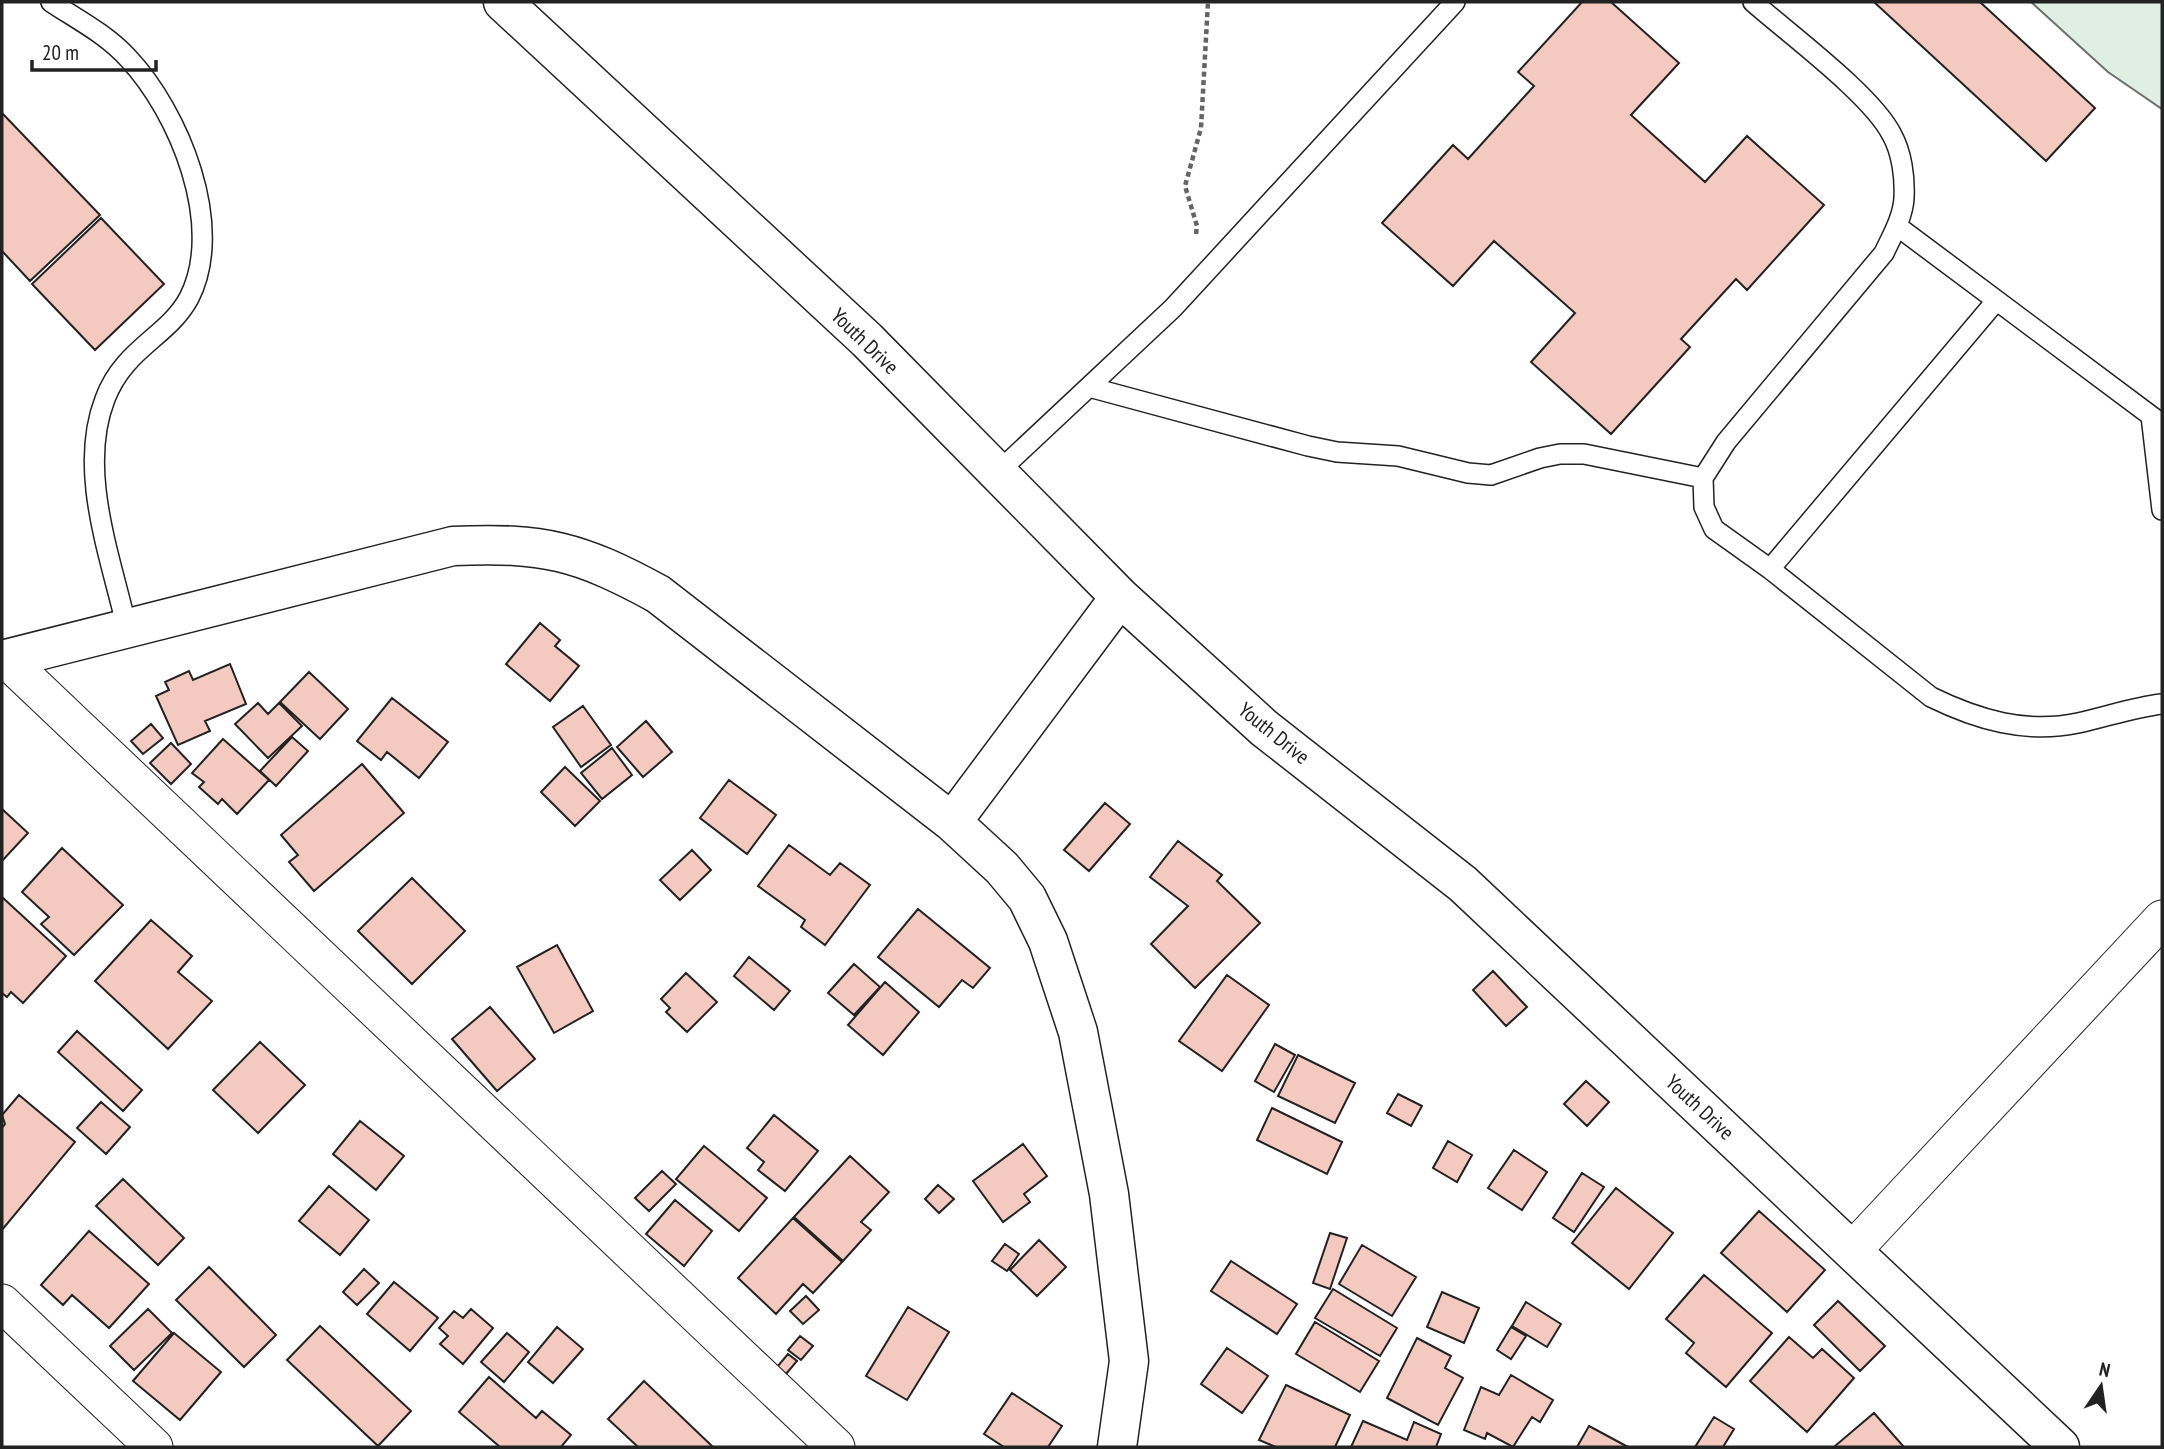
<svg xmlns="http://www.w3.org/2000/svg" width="2164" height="1449" viewBox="0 0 2164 1449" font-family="'PT Sans Narrow',sans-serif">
  <rect width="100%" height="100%" fill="#fff"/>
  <!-- green -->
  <path fill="#e0efe3" stroke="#6f6f6f" stroke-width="2" d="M 2031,2 L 2162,2 L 2162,109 L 2108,72 Z"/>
  <!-- building -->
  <path fill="#f3c9c0" stroke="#222" stroke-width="2" d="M 1582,2 L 1611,2 L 1679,63 L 1631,115 L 1705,182 L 1747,136 L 1824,205 L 1747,290 L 1736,279 L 1681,339 L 1690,347 L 1611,434 L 1531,362 L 1575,313 L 1494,241 L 1453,286 L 1382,223 L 1453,145 L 1468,159 L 1534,86 L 1518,72 Z
    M 1874,2 L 1980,2 L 2095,108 L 2046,161 Z
    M 2,113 L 100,215 L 30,281 L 2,251 Z
    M 101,218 L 164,284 L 95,350 L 32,284 Z
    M 540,623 L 560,640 L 555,646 L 579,666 L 550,701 L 506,664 Z
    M 230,664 L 246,704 L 205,721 L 210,731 L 178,745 L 156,696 L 169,690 L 165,682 L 189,671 L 193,680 Z
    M 309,672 L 348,709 L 320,739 L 280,702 Z
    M 392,698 L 448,742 L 419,778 L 387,752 L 381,760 L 357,741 Z
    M 258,703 L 268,714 L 279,703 L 302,726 L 268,758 L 235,724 Z
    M 583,706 L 611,745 L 581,767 L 553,727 Z
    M 646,721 L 672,752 L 643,777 L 617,747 Z
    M 151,724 L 163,738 L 143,754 L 131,741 Z
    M 292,737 L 308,751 L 276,786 L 260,771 Z
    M 223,739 L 269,780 L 237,814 L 222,799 L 218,804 L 199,787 L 204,782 L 192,773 Z
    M 171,743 L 191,764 L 171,784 L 150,763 Z
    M 612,748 L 632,775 L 602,799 L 581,773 Z
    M 362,764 L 404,813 L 314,891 L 289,862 L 298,855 L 281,835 Z
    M 565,767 L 600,801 L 575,826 L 541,792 Z
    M 729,780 L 776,815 L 747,854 L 700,818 Z
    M 1105,803 L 1130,824 L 1089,871 L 1064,850 Z
    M 2,809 L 28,833 L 2,861 Z
    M 1178,841 L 1222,875 L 1217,881 L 1260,923 L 1195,988 L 1151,944 L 1188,906 L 1150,877 Z
    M 789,845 L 830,875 L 840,863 L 870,885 L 825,945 L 801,927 L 805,920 L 758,886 Z
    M 62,848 L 123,905 L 74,955 L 41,924 L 49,917 L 22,892 Z
    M 692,850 L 711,870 L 680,900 L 660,880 Z
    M 412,878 L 465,931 L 412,984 L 358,931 Z
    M 2,897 L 66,956 L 23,1003 L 11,992 L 7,997 L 2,993 Z
    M 918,909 L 990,968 L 973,988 L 962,980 L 939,1007 L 878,957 Z
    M 151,920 L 192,956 L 178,972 L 212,1001 L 168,1049 L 95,981 Z
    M 557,945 L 593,1011 L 554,1033 L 517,967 Z
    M 749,957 L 790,991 L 774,1010 L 734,976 Z
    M 854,964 L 880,987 L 854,1015 L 828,993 Z
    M 1493,971 L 1527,1007 L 1506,1026 L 1473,990 Z
    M 686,973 L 717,1002 L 687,1032 L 666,1012 L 670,1008 L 661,999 Z
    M 1227,975 L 1269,1005 L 1222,1071 L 1179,1041 Z
    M 885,982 L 919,1012 L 883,1055 L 848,1025 Z
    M 490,1007 L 535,1059 L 497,1091 L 452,1039 Z
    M 77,1031 L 142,1090 L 123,1111 L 58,1052 Z
    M 260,1042 L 305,1085 L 258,1133 L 213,1090 Z
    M 1275,1044 L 1295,1055 L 1274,1092 L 1255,1081 Z
    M 1298,1055 L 1355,1083 L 1335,1123 L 1278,1096 Z
    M 1586,1081 L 1609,1102 L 1587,1126 L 1564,1104 Z
    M 1398,1094 L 1422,1106 L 1411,1126 L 1387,1113 Z
    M 19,1095 L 75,1142 L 2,1230 L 2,1128 L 5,1124 L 2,1115 Z
    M 101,1102 L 130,1127 L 106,1154 L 77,1128 Z
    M 1272,1108 L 1342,1142 L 1327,1174 L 1257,1140 Z
    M 774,1115 L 818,1151 L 785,1191 L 758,1170 L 764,1162 L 747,1148 Z
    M 360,1121 L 404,1156 L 376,1190 L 333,1154 Z
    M 1448,1141 L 1472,1155 L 1457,1182 L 1433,1168 Z
    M 1023,1144 L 1047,1176 L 1024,1194 L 1030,1202 L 1003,1222 L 973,1181 Z
    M 704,1146 L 767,1198 L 739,1231 L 676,1179 Z
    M 1514,1150 L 1547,1172 L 1522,1210 L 1488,1188 Z
    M 850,1156 L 889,1192 L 861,1222 L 871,1230 L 843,1261 L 794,1217 Z
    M 662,1171 L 676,1184 L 649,1211 L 635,1198 Z
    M 1582,1173 L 1604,1187 L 1574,1232 L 1553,1218 Z
    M 123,1179 L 184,1238 L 158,1265 L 96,1206 Z
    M 938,1185 L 954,1199 L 939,1213 L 925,1199 Z
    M 329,1186 L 369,1220 L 340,1255 L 299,1221 Z
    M 1616,1188 L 1673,1233 L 1629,1289 L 1572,1243 Z
    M 675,1200 L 712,1231 L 684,1266 L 646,1234 Z
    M 1759,1211 L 1825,1270 L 1787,1312 L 1721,1253 Z
    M 793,1218 L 842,1262 L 813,1293 L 803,1284 L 776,1314 L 738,1278 Z
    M 89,1231 L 149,1284 L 109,1328 L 72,1295 L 63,1305 L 41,1285 Z
    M 1330,1233 L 1347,1238 L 1330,1289 L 1313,1283 Z
    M 1039,1240 L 1066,1267 L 1037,1296 L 1010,1270 Z
    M 1005,1244 L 1019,1254 L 1007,1271 L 992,1261 Z
    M 1362,1245 L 1416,1277 L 1392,1316 L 1339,1284 Z
    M 1231,1261 L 1297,1304 L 1277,1334 L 1211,1291 Z
    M 209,1267 L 276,1335 L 244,1367 L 176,1300 Z
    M 364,1269 L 379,1283 L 357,1305 L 343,1292 Z
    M 1704,1275 L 1772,1333 L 1726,1387 L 1686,1353 L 1694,1343 L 1666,1319 Z
    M 394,1282 L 438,1318 L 410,1351 L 367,1314 Z
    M 1333,1289 L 1397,1328 L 1380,1356 L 1315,1318 Z
    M 1442,1292 L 1479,1308 L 1464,1343 L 1427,1327 Z
    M 806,1296 L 819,1310 L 803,1324 L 790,1311 Z
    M 1838,1301 L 1885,1346 L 1860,1371 L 1814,1325 Z
    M 1526,1302 L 1561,1324 L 1547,1347 L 1512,1326 Z
    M 908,1307 L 949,1332 L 907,1400 L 866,1376 Z
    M 148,1309 L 172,1333 L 134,1370 L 110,1346 Z
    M 471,1309 L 493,1328 L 463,1364 L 440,1344 L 448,1336 L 439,1328 L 454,1311 L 463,1318 Z
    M 1315,1322 L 1379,1361 L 1360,1392 L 1296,1354 Z
    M 320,1326 L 411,1411 L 378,1446 L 287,1360 Z
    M 557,1327 L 583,1349 L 553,1383 L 528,1362 Z
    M 1511,1327 L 1526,1336 L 1511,1359 L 1497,1350 Z
    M 174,1333 L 221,1372 L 180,1420 L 133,1381 Z
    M 507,1333 L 529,1352 L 504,1382 L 481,1362 Z
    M 800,1336 L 813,1346 L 801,1360 L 788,1350 Z
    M 1789,1337 L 1813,1358 L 1822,1349 L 1854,1378 L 1807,1432 L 1750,1381 Z
    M 1417,1338 L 1451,1356 L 1445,1368 L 1463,1378 L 1438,1425 L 1387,1398 Z
    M 1227,1348 L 1268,1376 L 1242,1413 L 1201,1384 Z
    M 788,1354 L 797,1361 L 786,1374 L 777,1367 Z
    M 1511,1375 L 1553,1400 L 1540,1422 L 1532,1417 L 1513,1447 L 1487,1433 L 1485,1439 L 1464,1430 L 1481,1387 L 1499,1395 Z
    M 489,1377 L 536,1418 L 542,1411 L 571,1435 L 561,1447 L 500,1447 L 459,1412 Z
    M 644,1381 L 713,1447 L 638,1447 L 608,1419 Z
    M 1286,1385 L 1350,1415 L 1335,1447 L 1276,1447 L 1259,1440 Z
    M 1012,1393 L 1062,1426 L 1048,1447 L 1004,1447 L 984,1434 Z
    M 1874,1413 L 1904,1447 L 1836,1447 L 1835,1446 Z
    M 1714,1417 L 1734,1429 L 1723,1447 L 1695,1447 Z
    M 1363,1421 L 1407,1440 L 1414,1422 L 1441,1434 L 1436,1447 L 1351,1447 Z
    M 1589,1426 L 1628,1447 L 1577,1447 Z"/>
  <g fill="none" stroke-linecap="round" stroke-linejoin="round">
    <defs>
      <path id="lane" d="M 51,2 C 78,20 106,34 128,58 C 179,112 226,226 189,298 C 168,337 124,348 105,399 C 77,471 111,557 127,629
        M 1753,2 C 1789,34 1872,95 1892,135 C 1902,153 1905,178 1904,198 C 1903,217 1892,236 1884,253 L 1726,442 L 1703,478 L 1704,507 L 1714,529 L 1770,569 L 1931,697 C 1978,720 2026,734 2078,723 C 2106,717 2134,707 2162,704
        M 1897,226 L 2162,424
        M 1089,387 L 1308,446 L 1337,452 L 1398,456 L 1468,473 L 1491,475 L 1540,458 L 1560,454 L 1584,454 L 1703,478
        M 2151,416 L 2162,510
        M 997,473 L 1173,308 L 1455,2
        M 1770,569 L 1996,301"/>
      <path id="street" d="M 6,659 L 836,1447
        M 1852,1251 L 2162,919
        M 2,1303 L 154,1447"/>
      <path id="secondary" d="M 503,2 L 867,340 L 1120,597 L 1264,728 L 1463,884 L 2060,1447
        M 2,660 L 453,546 C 544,542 579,551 658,594 L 952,822 L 1002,868 L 1027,898 L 1048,941 L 1078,1032 L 1109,1194 L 1129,1361 L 1117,1447
        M 952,822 L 1120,597"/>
    </defs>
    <!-- lane casing -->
    <use href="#lane" stroke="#222" stroke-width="22"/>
    <!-- street casing -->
    <use href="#street" stroke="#222" stroke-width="39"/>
    <!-- secondary casing -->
    <use href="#secondary" stroke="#222" stroke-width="41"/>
    <!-- path -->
    <path stroke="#646464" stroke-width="4.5" stroke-dasharray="5 3.5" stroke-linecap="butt" d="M 1196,234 L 1197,226 L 1185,186 L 1201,128 L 1208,2"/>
    <!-- lane -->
    <use href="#lane" stroke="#fff" stroke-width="19"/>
    <!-- street -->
    <use href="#street" stroke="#fff" stroke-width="37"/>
    <!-- secondary -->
    <use href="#secondary" stroke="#fff" stroke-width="38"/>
  </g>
  <g text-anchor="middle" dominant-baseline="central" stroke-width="5" stroke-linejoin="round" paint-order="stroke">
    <!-- street labels -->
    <g font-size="21" fill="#222" stroke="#fff">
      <text transform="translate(865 341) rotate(44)">Youth Drive</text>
      <text transform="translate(1274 733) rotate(39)">Youth Drive</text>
      <text transform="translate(1700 1107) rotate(43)">Youth Drive</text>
    </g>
  </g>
  <!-- border -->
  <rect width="2164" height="1449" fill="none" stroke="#222222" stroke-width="7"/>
  <!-- north arrow -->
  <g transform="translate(2101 1386) rotate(13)" stroke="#ffffff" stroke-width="5" paint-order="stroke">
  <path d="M0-5L12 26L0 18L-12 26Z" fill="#222222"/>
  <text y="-10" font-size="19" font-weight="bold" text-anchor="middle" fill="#222222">N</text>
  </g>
  <!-- scale -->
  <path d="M32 60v10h124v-10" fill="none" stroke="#222222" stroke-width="3.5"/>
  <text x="42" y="60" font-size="21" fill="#222222" stroke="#ffffff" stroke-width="5" paint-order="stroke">20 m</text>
</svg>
